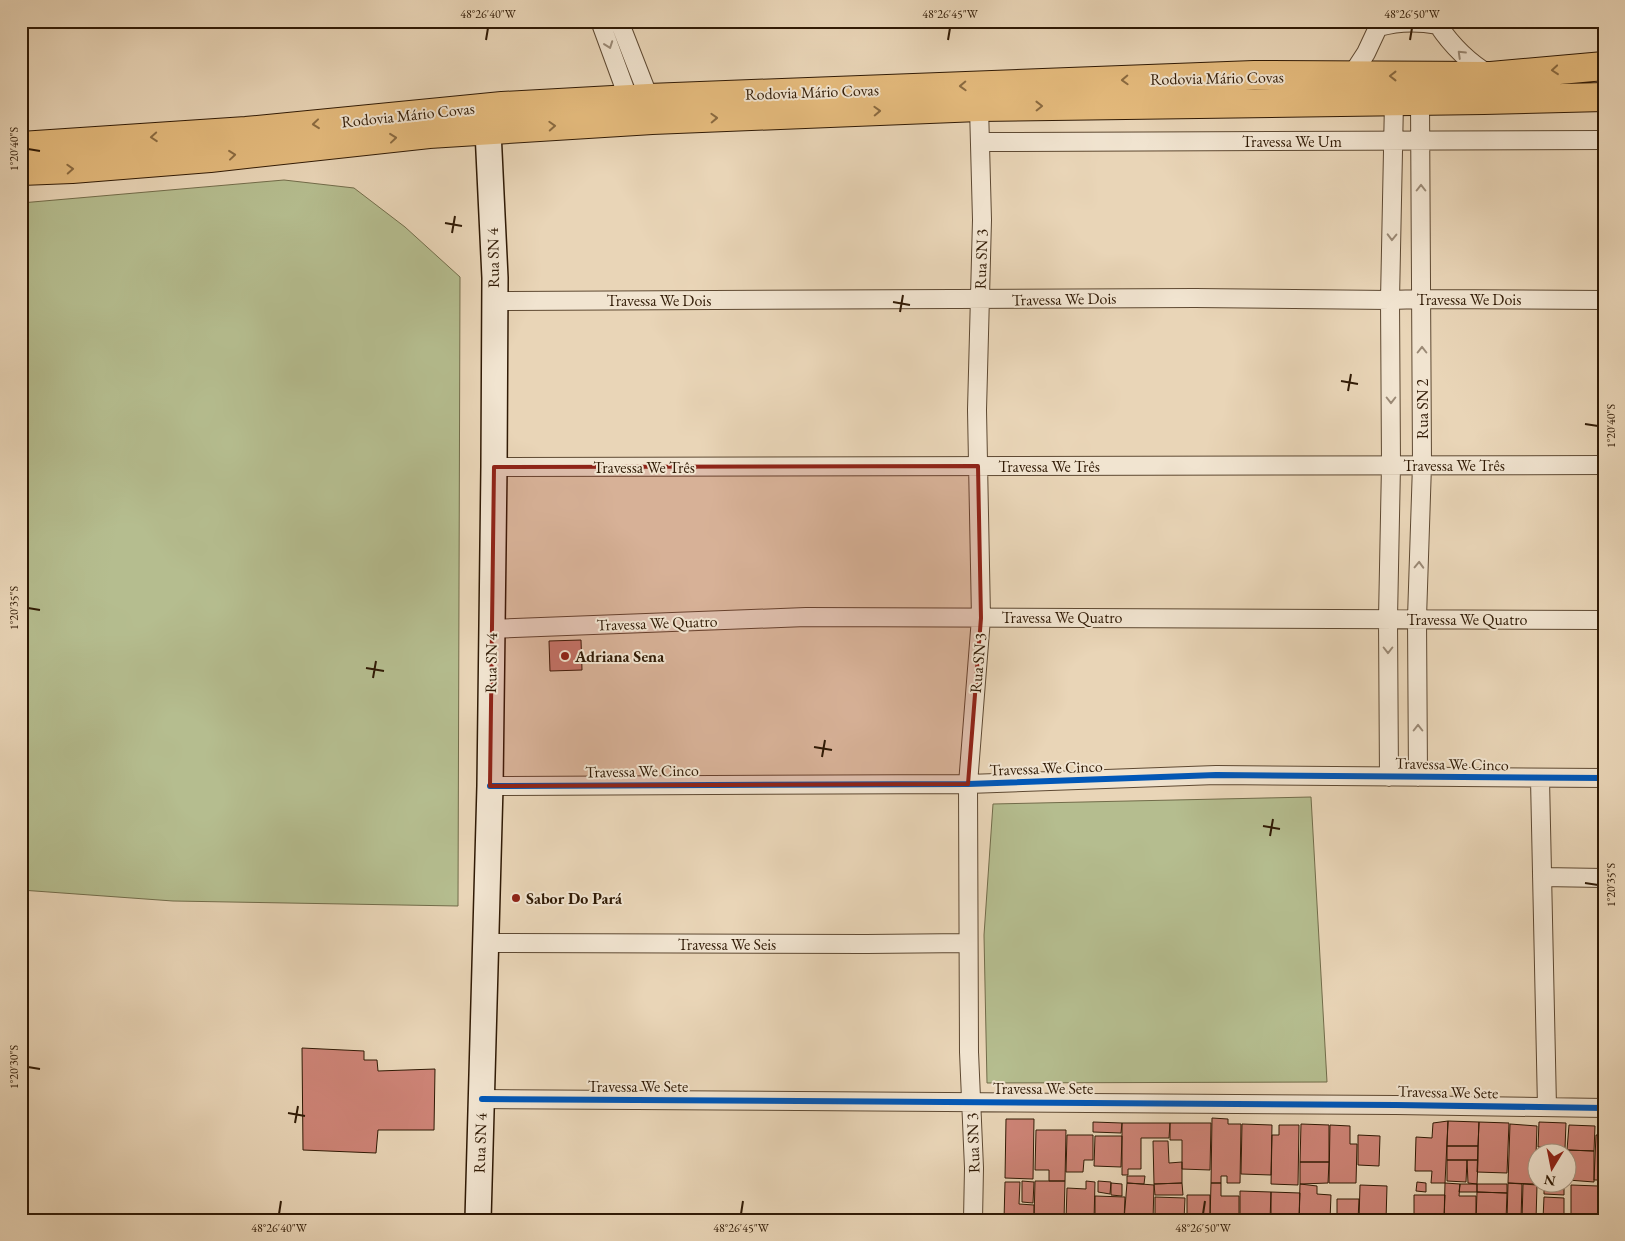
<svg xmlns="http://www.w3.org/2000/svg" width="1625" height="1241" viewBox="0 0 1625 1241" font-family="'EB Garamond',serif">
  <rect width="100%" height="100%" fill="#e9d5b7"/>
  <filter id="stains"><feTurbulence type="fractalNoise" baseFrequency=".004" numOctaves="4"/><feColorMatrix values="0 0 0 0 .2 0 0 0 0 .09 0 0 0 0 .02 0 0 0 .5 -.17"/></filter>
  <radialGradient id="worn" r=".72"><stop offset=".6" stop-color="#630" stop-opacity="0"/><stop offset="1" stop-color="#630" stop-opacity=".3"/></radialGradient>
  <!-- green -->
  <path fill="#b5bd8f" stroke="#726c4a" d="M 284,180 L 354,188 L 405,227 L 460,277 L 458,906 L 173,901 L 21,890 L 21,203 Z
    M 1311,797 L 1327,1082 L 987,1083 L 984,935 L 993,804 Z"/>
  <!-- building -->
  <path fill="#ce8477" stroke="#301a05" d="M 581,640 L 582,670 L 550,671 L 549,641 Z
    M 302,1048 L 364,1051 L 364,1060 L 377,1060 L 378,1071 L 435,1069 L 434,1130 L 378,1130 L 376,1153 L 303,1150 Z
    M 1212,1118 L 1228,1119 L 1228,1124 L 1241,1124 L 1240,1183 L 1227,1183 L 1227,1176 L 1221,1176 L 1221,1183 L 1211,1183 Z
    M 1006,1119 L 1034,1119 L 1033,1179 L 1005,1178 Z
    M 1448,1121 L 1479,1122 L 1478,1146 L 1447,1146 Z
    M 1448,1121 L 1445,1183 L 1431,1183 L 1432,1171 L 1415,1171 L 1416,1137 L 1432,1138 L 1433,1123 Z
    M 1093,1122 L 1122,1123 L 1121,1133 L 1093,1132 Z
    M 1479,1122 L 1509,1123 L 1507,1173 L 1477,1172 Z
    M 1539,1122 L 1566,1123 L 1565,1148 L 1538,1147 Z
    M 1122,1123 L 1170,1123 L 1169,1138 L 1141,1138 L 1141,1169 L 1128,1169 L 1128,1175 L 1122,1175 Z
    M 1170,1123 L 1211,1123 L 1210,1170 L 1182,1169 L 1182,1140 L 1170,1140 Z
    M 1242,1124 L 1272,1125 L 1271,1175 L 1241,1174 Z
    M 1301,1124 L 1329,1125 L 1329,1162 L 1300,1162 Z
    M 1510,1124 L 1537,1126 L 1535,1184 L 1508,1183 Z
    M 1279,1125 L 1299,1125 L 1298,1185 L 1271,1184 L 1272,1135 L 1279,1135 Z
    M 1330,1125 L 1350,1126 L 1350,1144 L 1357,1144 L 1356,1183 L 1329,1183 Z
    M 1569,1125 L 1595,1126 L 1594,1151 L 1567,1150 Z
    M 1036,1130 L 1066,1130 L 1065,1181 L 1049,1181 L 1049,1170 L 1035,1170 Z
    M 1067,1135 L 1093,1135 L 1093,1160 L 1084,1160 L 1083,1172 L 1066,1172 Z
    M 1358,1135 L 1380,1136 L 1379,1166 L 1358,1165 Z
    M 1596,1135 L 1604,1135 L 1604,1180 L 1594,1180 Z
    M 1095,1136 L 1122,1136 L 1121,1167 L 1094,1166 Z
    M 1153,1141 L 1168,1141 L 1169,1163 L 1182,1162 L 1182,1183 L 1154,1184 Z
    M 1447,1146 L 1478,1146 L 1478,1160 L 1447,1160 Z
    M 1538,1149 L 1567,1150 L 1567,1154 L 1538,1154 Z
    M 1567,1150 L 1594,1151 L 1594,1182 L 1568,1180 Z
    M 1447,1160 L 1467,1160 L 1466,1182 L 1447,1181 Z
    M 1467,1160 L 1478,1160 L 1477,1184 L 1468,1183 Z
    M 1300,1162 L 1329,1162 L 1328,1183 L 1300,1184 Z
    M 1127,1176 L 1145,1176 L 1144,1184 L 1127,1183 Z
    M 1022,1181 L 1034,1182 L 1033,1203 L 1022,1202 Z
    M 1035,1181 L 1065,1181 L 1064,1220 L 1034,1220 Z
    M 1086,1181 L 1095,1182 L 1094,1220 L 1066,1220 L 1067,1188 L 1086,1189 Z
    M 1098,1181 L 1111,1182 L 1110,1194 L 1098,1192 Z
    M 1005,1182 L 1020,1182 L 1019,1204 L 1034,1205 L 1034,1220 L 1004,1220 Z
    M 1417,1182 L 1426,1183 L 1426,1192 L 1416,1191 Z
    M 1111,1183 L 1122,1184 L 1122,1196 L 1111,1195 Z
    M 1127,1183 L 1154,1185 L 1153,1220 L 1124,1220 Z
    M 1182,1183 L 1183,1195 L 1155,1195 L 1154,1184 Z
    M 1211,1183 L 1221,1183 L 1221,1196 L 1239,1196 L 1239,1220 L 1210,1220 Z
    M 1445,1183 L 1460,1184 L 1459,1196 L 1476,1196 L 1476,1220 L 1444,1220 Z
    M 1508,1183 L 1522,1184 L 1521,1220 L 1507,1220 Z
    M 1300,1184 L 1317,1186 L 1317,1194 L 1331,1195 L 1330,1220 L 1299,1220 Z
    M 1460,1184 L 1477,1184 L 1477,1192 L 1459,1192 Z
    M 1477,1184 L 1507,1184 L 1507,1193 L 1477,1192 Z
    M 1523,1184 L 1537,1185 L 1536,1220 L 1522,1220 Z
    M 1360,1185 L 1387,1186 L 1386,1220 L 1359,1220 Z
    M 1544,1185 L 1564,1186 L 1564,1195 L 1544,1194 Z
    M 1571,1185 L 1598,1186 L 1598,1216 L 1571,1216 Z
    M 1599,1189 L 1604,1189 L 1604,1219 L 1600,1219 Z
    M 1240,1191 L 1271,1192 L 1270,1220 L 1240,1220 Z
    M 1271,1192 L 1300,1193 L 1299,1220 L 1271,1220 Z
    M 1477,1192 L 1507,1193 L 1506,1220 L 1476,1220 Z
    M 1187,1195 L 1210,1195 L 1210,1220 L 1187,1220 Z
    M 1414,1195 L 1445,1195 L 1444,1220 L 1414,1220 Z
    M 1095,1196 L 1125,1197 L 1124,1220 L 1095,1220 Z
    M 1155,1197 L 1185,1198 L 1184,1220 L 1155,1220 Z
    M 1544,1197 L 1564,1198 L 1564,1220 L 1543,1219 Z
    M 1337,1199 L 1359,1199 L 1358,1220 L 1337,1219 Z"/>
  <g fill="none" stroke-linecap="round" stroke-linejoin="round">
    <defs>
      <path id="minor" d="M 600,21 L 629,100
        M 619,21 L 649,98
        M 1438,21 L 1438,25 C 1452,46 1468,62 1490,75
        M 1379,27 C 1399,21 1417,21 1438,25
        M 1351,76 L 1366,53 L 1381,21
        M 980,142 L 1604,140
        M 494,301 L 1195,298 L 1390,300 L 1422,299 L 1604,300
        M 494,467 L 1604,465
        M 491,629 L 806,617 L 1604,620
        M 1389,777 L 1388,619 L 1391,465 L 1390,300 L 1394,101
        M 1418,777 L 1417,618 L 1422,465 L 1420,101
        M 1540,779 L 1547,1107
        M 490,786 L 968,784 L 1216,775 L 1604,778
        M 1542,877 L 1604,878
        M 485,943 L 866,944 L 968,943
        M 482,1099 L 1396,1105 L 1604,1108
        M 973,1220 L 974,1168 L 969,1052 L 968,784 L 981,618 L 977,410 L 982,220 L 979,107"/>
      <path id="secondary" d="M 478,1220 L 490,786 L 494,467 L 495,278 L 487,110"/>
      <path id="primary" d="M 21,146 L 246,131 L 502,106 L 649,98 L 1254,75 L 1491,76 L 1604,66
        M 21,171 L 72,169 L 210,158 L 429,134 L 652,120 L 979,107 L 1484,100 L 1604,97"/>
    </defs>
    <!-- minor casing -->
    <use href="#minor" stroke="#5e4932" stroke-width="20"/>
    <!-- secondary casing -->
    <use href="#secondary" stroke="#301a05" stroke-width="28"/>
    <!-- primary casing -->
    <use href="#primary" stroke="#301a05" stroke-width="30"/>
    <!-- minor -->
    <use href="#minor" stroke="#f1e4d0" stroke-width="18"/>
    <!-- secondary -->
    <use href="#secondary" stroke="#f1e4d0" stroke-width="25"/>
    <!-- primary -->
    <use href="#primary" stroke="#e4ba7c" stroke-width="28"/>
    <defs>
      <path id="cycleway" d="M 490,786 L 968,784 L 1216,775 L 1604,778
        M 482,1099 L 1396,1105 L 1604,1108"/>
    </defs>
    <!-- cycleway casing -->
    <use href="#cycleway" stroke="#f1e4d0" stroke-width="9"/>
    <!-- cycleway -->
    <use href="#cycleway" stroke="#0057b8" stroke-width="6"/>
  </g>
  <!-- one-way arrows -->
  <defs><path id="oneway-chevron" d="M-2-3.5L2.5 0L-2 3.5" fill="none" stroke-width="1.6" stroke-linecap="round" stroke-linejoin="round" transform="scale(1.25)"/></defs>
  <g stroke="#9a8975">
    <use href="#oneway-chevron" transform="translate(609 45) rotate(70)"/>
    <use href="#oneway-chevron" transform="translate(1461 54) rotate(-136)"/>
    <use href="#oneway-chevron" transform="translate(1421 188) rotate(-90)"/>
    <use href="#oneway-chevron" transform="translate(1392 237) rotate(91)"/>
    <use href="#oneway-chevron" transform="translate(1422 350) rotate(-90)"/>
    <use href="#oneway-chevron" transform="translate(1391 400) rotate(90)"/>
    <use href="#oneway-chevron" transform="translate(1419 565) rotate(-88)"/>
    <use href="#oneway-chevron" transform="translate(1388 650) rotate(90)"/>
    <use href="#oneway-chevron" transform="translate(1418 728) rotate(-90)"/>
  </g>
  <g stroke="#8a6a40">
    <use href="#oneway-chevron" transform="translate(1555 70) rotate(175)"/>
    <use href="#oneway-chevron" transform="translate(1393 76) rotate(180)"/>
    <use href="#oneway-chevron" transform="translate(1125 80) rotate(178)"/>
    <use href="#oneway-chevron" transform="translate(963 86) rotate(178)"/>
    <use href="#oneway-chevron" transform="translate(1039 106) rotate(-1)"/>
    <use href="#oneway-chevron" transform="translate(877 111) rotate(-2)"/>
    <use href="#oneway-chevron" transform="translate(714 118) rotate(-2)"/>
    <use href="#oneway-chevron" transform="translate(316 124) rotate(174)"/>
    <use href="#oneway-chevron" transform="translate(552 126) rotate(-3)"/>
    <use href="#oneway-chevron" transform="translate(154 137) rotate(176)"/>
    <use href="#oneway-chevron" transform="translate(393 138) rotate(-6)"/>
    <use href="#oneway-chevron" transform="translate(232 155) rotate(-6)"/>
    <use href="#oneway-chevron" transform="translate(70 169) rotate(-3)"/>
  </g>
  <!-- marked area -->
  <path fill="#8f2418" fill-opacity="0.2" stroke="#8f2418" stroke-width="4" stroke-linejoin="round" d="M 978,466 L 981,618 L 968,784 L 490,786 L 494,467 Z"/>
  <!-- ticks -->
  <path fill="none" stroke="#301a05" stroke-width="2" d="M 486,40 L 488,28M 948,40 L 950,28M 1410,40 L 1412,28M 28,149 L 40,151M 445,223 L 462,226M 452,233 L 455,216M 893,302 L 910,305M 900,312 L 903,295M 1341,381 L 1358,384M 1348,391 L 1351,374M 1585,424 L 1598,426M 28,608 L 40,610M 366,668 L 384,671M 373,678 L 376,661M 814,747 L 832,750M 822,757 L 825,740M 1263,826 L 1280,829M 1270,836 L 1273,819M 1585,883 L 1598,885M 28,1067 L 40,1069M 288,1113 L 305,1116M 295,1123 L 298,1106M 279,1214 L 281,1201M 741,1214 L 743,1201M 1203,1214 L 1205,1201"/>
  <!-- markers -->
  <g fill="#8f2418" stroke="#f1e4d0" stroke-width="2">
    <circle cx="565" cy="656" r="5"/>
    <circle cx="516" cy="898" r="5"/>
  </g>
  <g text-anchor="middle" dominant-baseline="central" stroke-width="4" stroke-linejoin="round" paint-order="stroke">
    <!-- street labels -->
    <g font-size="16" fill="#301a05" stroke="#f1e4d0">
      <text transform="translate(1217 78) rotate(-1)">Rodovia Mário Covas</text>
      <text transform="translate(812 92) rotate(-2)">Rodovia Mário Covas</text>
      <text transform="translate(408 115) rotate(-6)">Rodovia Mário Covas</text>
      <text x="1292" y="141">Travessa We Um</text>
      <text transform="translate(493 258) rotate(-91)">Rua SN 4</text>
      <text transform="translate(981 259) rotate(-88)">Rua SN 3</text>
      <text transform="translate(1064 299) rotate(-1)">Travessa We Dois</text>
      <text x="1469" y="299">Travessa We Dois</text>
      <text x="659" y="300">Travessa We Dois</text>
      <text transform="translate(1422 409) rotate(-90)">Rua SN 2</text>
      <text x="1454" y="465">Travessa We Três</text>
      <text x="1049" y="466">Travessa We Três</text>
      <text x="644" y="467">Travessa We Três</text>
      <text x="1062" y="617">Travessa We Quatro</text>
      <text x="1467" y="619">Travessa We Quatro</text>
      <text transform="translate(657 623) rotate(-2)">Travessa We Quatro</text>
      <text transform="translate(491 663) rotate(-89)">Rua SN 4</text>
      <text transform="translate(978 663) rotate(-85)">Rua SN 3</text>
      <text transform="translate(1452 764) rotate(1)">Travessa We Cinco</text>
      <text transform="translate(1046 768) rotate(-2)">Travessa We Cinco</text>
      <text transform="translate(642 771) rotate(-1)">Travessa We Cinco</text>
      <text x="727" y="944">Travessa We Seis</text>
      <text x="638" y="1086">Travessa We Sete</text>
      <text x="1043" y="1088">Travessa We Sete</text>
      <text transform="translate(1448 1092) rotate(1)">Travessa We Sete</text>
      <text transform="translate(480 1143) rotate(-88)">Rua SN 4</text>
      <text transform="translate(973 1143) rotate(-92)">Rua SN 3</text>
    </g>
    <!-- poi labels -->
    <g font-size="16" font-weight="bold" fill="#301a05" stroke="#f1e4d0" text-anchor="start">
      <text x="575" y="656">Adriana Sena</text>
      <text x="526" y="898">Sabor Do Pará</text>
    </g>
  </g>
  <!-- margin -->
  <rect width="1625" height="1241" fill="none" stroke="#e9d5b7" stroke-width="55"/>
  <!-- north arrow -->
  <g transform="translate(1552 1168) rotate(190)"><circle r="24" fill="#f1e4d0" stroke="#a4937f"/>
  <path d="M0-4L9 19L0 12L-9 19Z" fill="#8f2418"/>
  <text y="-8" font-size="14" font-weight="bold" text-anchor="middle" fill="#301a05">N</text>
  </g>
  <rect x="28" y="28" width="1570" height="1186" fill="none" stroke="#301a05" stroke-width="2"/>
  <g font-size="12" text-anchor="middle" fill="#301a05">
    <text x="488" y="18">48°26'40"W</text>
    <text x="950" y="18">48°26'45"W</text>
    <text x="1412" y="18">48°26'50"W</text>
    <text transform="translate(14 149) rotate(-90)" y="4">1°20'40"S</text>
    <text transform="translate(1611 426) rotate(-90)" y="4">1°20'40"S</text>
    <text transform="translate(14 608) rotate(-90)" y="4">1°20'35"S</text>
    <text transform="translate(1611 885) rotate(-90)" y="4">1°20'35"S</text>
    <text transform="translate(14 1067) rotate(-90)" y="4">1°20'30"S</text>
    <text x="279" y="1232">48°26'40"W</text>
    <text x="741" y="1232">48°26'45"W</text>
    <text x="1203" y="1232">48°26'50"W</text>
  </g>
  <rect width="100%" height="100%" filter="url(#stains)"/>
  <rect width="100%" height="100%" fill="url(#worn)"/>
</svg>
